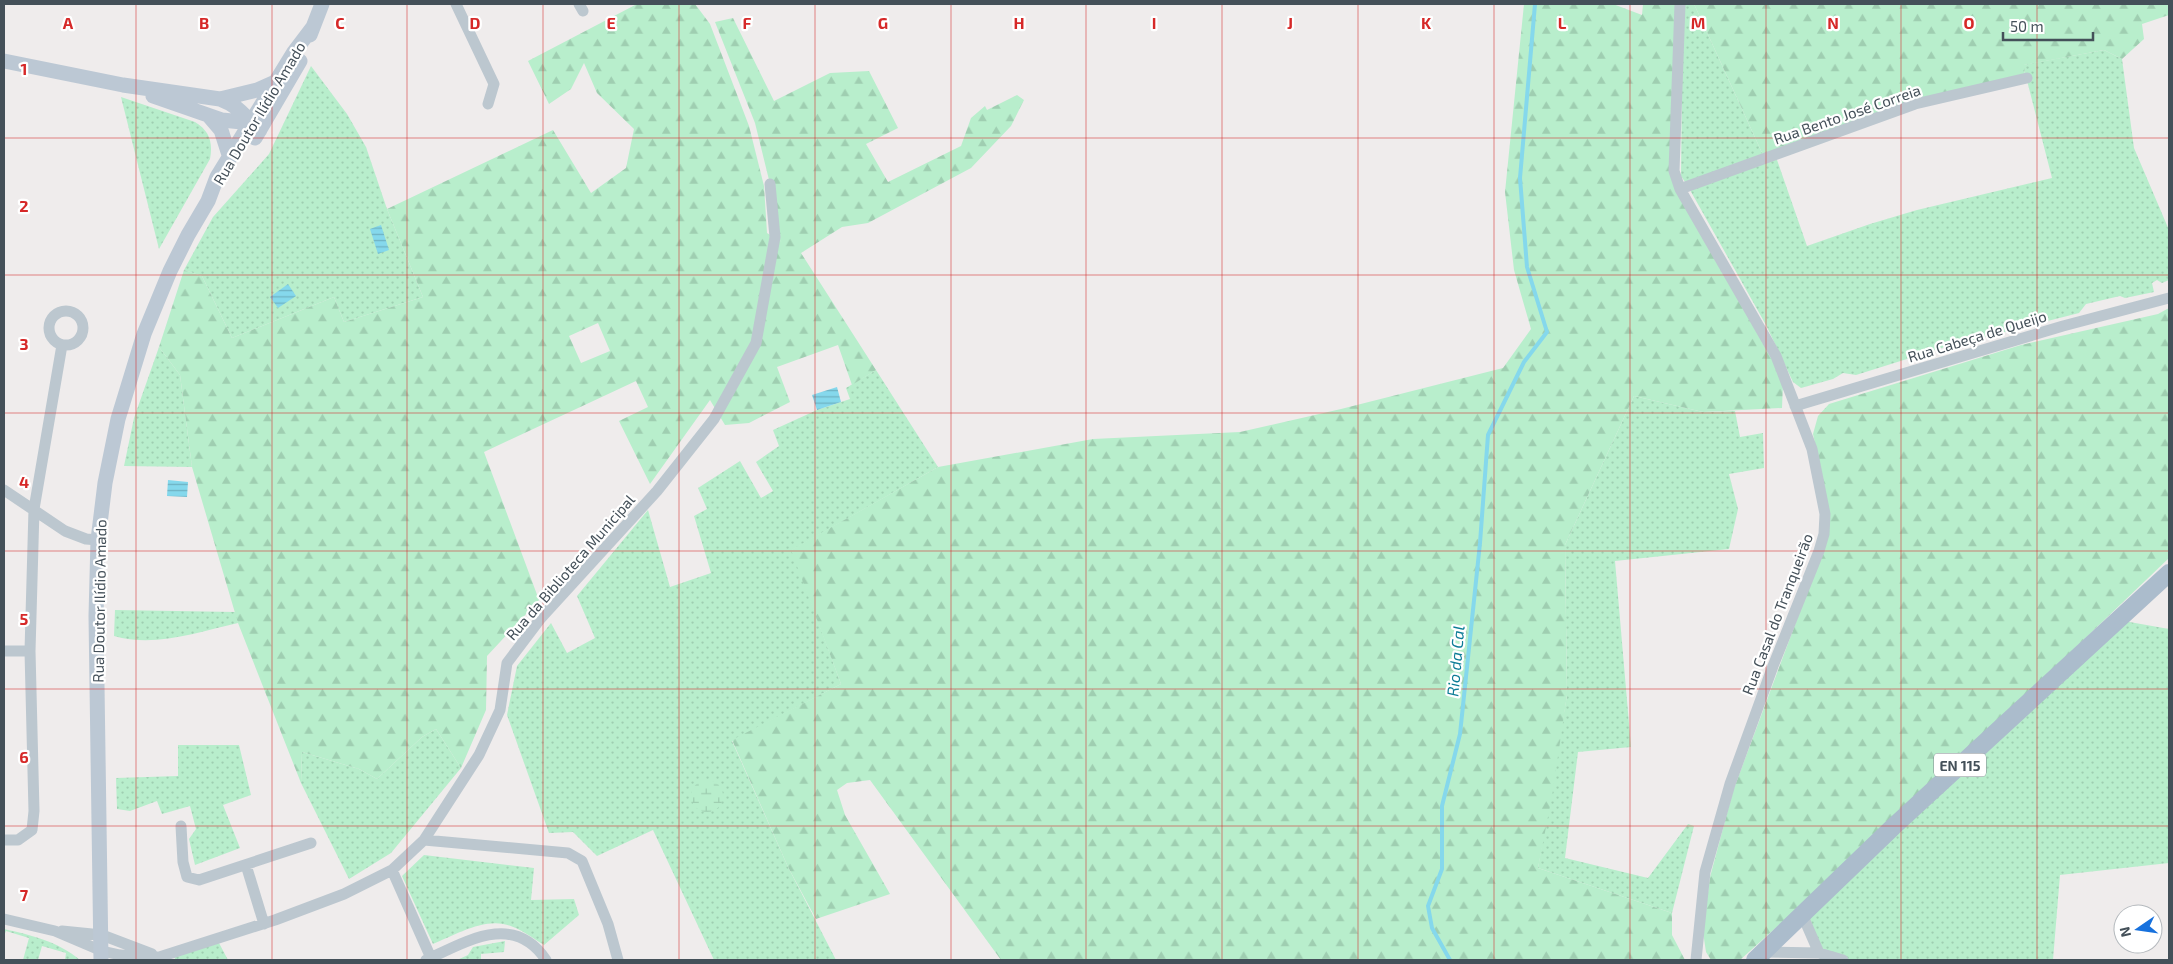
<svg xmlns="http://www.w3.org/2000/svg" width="2173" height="964" viewBox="0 0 2173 964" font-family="'Exo 2',sans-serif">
  <defs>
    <pattern id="grass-dots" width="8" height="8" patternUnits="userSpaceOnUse" patternTransform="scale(1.25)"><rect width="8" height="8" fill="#b8eecc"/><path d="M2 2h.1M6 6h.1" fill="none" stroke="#9fceb1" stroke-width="1.8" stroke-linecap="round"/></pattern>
    <pattern id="forest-firs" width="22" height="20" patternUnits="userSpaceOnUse" patternTransform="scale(1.25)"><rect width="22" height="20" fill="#b8eecc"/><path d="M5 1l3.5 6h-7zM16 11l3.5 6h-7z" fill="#9fceb1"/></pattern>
    <pattern id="wetland-marsh" width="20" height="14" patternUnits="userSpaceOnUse" patternTransform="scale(1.25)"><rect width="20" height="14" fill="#b8eecc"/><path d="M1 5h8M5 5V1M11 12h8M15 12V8" fill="none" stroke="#9fceb1"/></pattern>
    <pattern id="water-rules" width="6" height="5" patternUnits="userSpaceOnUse" patternTransform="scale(1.25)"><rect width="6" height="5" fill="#85d8ec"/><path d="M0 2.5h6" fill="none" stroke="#6eb2c2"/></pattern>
  </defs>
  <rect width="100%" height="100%" fill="#efecec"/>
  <!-- grass -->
  <path fill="url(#grass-dots)" d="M 1683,4 L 1694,4 L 1763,155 L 1685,182 L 1681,176 Z
    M 2104,50 L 2122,59 L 2134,148 L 2169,230 L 2169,280 L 2162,283 L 2157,280 L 2152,283 L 2154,292 L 2125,298 L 2120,296 L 2086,304 L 2079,313 L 1962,343 L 1951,342 L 1942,348 L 1856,375 L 1843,373 L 1833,379 L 1801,388 L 1793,382 L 1766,325 L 1690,190 L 1776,157 L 1807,246 L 1870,224 L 1917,210 L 2052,178 L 2023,65 Z
    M 311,66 L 347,114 L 366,147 L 387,209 L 423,297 L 344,322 L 334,297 L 232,338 L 202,276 L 184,270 L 213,217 L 269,154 Z
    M 121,97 L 195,122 C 210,131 213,143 210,159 L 159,249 Z
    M 159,347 L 180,375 L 192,467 L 124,466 L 134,418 Z
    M 876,370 L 938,467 L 792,550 L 841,684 L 732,741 L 788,867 L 836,960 L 714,960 L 653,830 L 597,856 L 573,832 L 549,833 L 507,715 L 517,666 L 551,623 L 567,653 L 595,638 L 577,596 L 648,510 L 670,587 L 711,573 L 694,516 L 707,509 L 698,488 L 740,461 L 761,498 L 773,491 L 756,462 L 779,446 L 773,430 L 817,410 L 850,399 L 846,388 Z
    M 1634,396 L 1703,412 L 1735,411 L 1740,437 L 1763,433 L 1764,468 L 1729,474 L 1738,509 L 1729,549 L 1615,561 L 1631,747 L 1578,752 L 1565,858 L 1648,878 L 1688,824 L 1694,826 L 1672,913 L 1538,868 L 1567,695 L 1565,545 Z
    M 115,610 L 236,612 L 238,623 C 197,632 155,648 114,636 Z
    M 2124,621 L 2169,629 L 2169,863 L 2060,875 L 2053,960 L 1843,960 L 1819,953 L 1806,917 Z
    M 436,729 L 461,768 L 391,853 L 349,879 L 301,783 L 302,752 L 359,769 L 377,779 L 422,737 Z
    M 178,745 L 239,745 L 251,795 L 223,805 L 240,848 L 195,865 L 189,839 L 196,829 L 190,806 L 162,814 L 157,801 L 130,811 L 117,809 L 116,778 L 178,776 Z
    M 424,855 L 534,868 L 531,900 L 574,899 L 579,915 L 544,945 C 532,938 517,926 503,924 C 480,920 453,936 433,944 L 402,876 Z
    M 4,929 C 31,935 59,942 80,960 L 65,960 L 66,953 L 42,946 L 38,960 L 23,960 L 29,938 L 6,931 L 4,936 Z
    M 505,941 L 504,952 L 481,954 L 481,960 L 457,960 L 468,955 L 473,947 Z
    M 219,943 L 228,960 L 176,960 L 173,956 Z"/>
  <!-- forest -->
  <path fill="url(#forest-firs)" fill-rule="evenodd" d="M 637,4 L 695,4 L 710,24 L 749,126 L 764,186 L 767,233 L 782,242 L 775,237 L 770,184 L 755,123 L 715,22 L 733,18 L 774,101 L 830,73 L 869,71 L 898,128 L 866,144 L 888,182 L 961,146 L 971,118 L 985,106 L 987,110 L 1017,95 L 1024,100 L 1011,126 L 971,168 L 868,223 L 842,227 L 801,253 L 876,370 L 852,385 L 838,345 L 777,367 L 790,402 L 749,423 L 725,425 L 710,400 L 650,484 L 619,421 L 648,407 L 636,381 L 484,452 L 539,600 L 487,656 L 486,710 L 461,768 L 436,729 L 422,737 L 377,779 L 359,769 L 302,752 L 301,783 L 238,623 L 192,467 L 180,375 L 159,347 L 184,270 L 202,276 L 232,338 L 334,297 L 344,322 L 423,297 L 387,209 L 553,130 L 591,193 L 626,168 L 634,129 L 597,93 L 584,63 L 571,89 L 549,104 L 528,61 ZM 598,323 L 610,351 L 581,363 L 569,336 Z
    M 1524,4 L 1613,4 L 1642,15 L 1643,4 L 1677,4 L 1671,172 L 1773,356 L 1783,383 L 1782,408 L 1703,412 L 1634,396 L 1565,545 L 1567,695 L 1552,796 L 1538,868 L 1672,913 L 1672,935 L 1685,960 L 1001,960 L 870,780 L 847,783 L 837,790 L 845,815 L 890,894 L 816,919 L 788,867 L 732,740 L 841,684 L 791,550 L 938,467 L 1093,439 L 1240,432 L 1341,409 L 1503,368 L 1531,329 L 1514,270 L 1505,192 Z
    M 1694,4 L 2169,4 L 2169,15 L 2142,24 L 2144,39 L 2122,59 L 2104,50 L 2024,65 L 2025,75 L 1763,155 Z
    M 2169,308 L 2169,558 L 1905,811 L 1740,960 L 1711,960 L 1706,952 L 1703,932 L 1710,877 L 1733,791 L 1827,539 L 1823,480 L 1813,434 L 1818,416 L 1829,404 L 2021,345 L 2158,314 Z"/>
  <!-- wetland -->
  <path fill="url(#wetland-marsh)" d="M691 796a16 16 0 1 1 32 0a16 16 0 1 1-32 0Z"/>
  <!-- water -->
  <path fill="url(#water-rules)" d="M 381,225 L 389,250 L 378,254 L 370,229 Z
    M 288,284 L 296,296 L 278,308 L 270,297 Z
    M 837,387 L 841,402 L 817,410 L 812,395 Z
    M 168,480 L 188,482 L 187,497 L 167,496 Z"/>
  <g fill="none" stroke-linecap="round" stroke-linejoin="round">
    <!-- stream -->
    <path stroke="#85d8ec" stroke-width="4" d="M 1450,960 L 1432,928 L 1428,906 L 1442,869 L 1442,806 L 1460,734 L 1480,543 L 1488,435 L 1524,362 L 1547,332 L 1527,267 L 1520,178 L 1535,4"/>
    <!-- street -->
    <path stroke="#bcc7cf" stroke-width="11" d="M 456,4 L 494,84 L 488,104
      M 579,4 L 583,11
      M 1680,4 L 1674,171 L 1680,189 L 1776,356 L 1812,449 L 1825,514 L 1824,534 L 1819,551 L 1773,666 L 1730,784 L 1705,872 L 1696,960
      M 1680,189 L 1915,104 L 2027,78
      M49 328a17 17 0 1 1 34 0a17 17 0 1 1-34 0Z
      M 1795,406 L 2063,326 L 2169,298
      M 4,490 L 65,531 L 86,539 L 98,540
      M 4,651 L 30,651
      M 181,826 L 183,862 L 187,877 L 199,880 L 311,843
      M 4,840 L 18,840 L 32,830 L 34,811 L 30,651 L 34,509 L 62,345
      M 424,840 L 568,853 L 582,861 L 608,924 L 618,960
      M 246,865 L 264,924
      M 392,870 L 431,958
      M 1802,914 L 1819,953
      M 4,919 L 55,931 L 102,951 L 120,955 L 157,957
      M 62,931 L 102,935 L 152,954
      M 1763,952 L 1819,953 L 1843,960
      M 150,960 L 275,920 L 344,894 L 392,870 L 424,840 L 479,755 L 500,710 L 507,663 L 541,618 L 657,491 L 714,419 L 756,343 L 775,237 L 770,184
      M 426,960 C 467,941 514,912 546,960"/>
    <!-- secondary -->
    <path stroke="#bcc8d4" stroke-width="15" d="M 310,35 L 322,4
      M 4,61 L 123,85 L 220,99 C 243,108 243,117 260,130
      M 153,96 L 222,120 L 252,123
      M 220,99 L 257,90 L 275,82
      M 209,116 L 221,130 L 230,158
      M 255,138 L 300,61
      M 101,960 L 96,616 L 98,540 L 105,483 L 118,419 L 144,334 L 170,271 L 188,235 L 208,201 L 217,177 L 294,52 L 313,27"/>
    <!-- primary -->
    <path stroke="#abbccc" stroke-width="18" d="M 1755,960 L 1893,827 L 2169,573"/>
  </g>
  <!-- grid -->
  <path fill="none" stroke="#d62828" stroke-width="1" stroke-opacity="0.55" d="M 136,4 L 136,960M 272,4 L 272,960M 407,4 L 407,960M 543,4 L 543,960M 679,4 L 679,960M 815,4 L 815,960M 951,4 L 951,960M 1086,4 L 1086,960M 1222,4 L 1222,960M 1358,4 L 1358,960M 1494,4 L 1494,960M 1630,4 L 1630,960M 1766,4 L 1766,960M 1901,4 L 1901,960M 2037,4 L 2037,960M 4,138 L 2169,138M 4,275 L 2169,275M 4,413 L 2169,413M 4,551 L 2169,551M 4,689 L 2169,689M 4,826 L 2169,826"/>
  <g text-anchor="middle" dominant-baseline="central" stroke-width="4.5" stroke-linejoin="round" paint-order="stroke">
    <!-- shield labels -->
    <rect fill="#fff" stroke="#7c848b" stroke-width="1" x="1934" y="753.5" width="52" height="23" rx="4"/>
    <g font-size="14" font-weight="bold" fill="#445059">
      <text x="1960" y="765">EN 115</text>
    </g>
    <!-- street labels -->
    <g font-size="15" fill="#445059" stroke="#fff">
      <text transform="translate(259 113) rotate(-59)">Rua Doutor Ilídio Amado</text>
      <text transform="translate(1847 114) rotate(-19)">Rua Bento José Correia</text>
      <text transform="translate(1977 336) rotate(-17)">Rua Cabeça de Queijo</text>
      <text transform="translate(570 567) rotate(-49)">Rua da Biblioteca Municipal</text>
      <text transform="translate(99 601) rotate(-89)">Rua Doutor Ilídio Amado</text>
      <text transform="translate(1777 614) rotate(-69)">Rua Casal do Tranqueirão</text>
    </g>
    <!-- water labels -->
    <g font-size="16" font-style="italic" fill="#0c7c96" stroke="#fff">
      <text transform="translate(1455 661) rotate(-85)">Rio da Cal</text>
    </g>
  </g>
  <g font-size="16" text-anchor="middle" font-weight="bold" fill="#d62828" stroke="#fff" stroke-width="4.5" stroke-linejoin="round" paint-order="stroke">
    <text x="68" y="29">A</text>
    <text x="204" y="29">B</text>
    <text x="340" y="29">C</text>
    <text x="475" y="29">D</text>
    <text x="611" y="29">E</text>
    <text x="747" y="29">F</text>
    <text x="883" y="29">G</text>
    <text x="1019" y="29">H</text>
    <text x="1154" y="29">I</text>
    <text x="1290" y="29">J</text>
    <text x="1426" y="29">K</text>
    <text x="1562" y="29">L</text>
    <text x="1698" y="29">M</text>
    <text x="1833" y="29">N</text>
    <text x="1969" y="29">O</text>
    <text x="24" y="75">1</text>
    <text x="24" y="212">2</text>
    <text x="24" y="350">3</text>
    <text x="24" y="488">4</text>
    <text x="24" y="625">5</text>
    <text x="24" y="763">6</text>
    <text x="24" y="901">7</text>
  </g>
  <!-- border -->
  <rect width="2173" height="964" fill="none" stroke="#445059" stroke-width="10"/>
  <!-- north arrow -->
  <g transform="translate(2138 929) rotate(257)"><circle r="24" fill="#ffffff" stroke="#b4b9bd"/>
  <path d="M0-4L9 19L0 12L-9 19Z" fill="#1771dd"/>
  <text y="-8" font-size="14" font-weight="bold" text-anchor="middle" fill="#445059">N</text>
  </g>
  <!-- scale -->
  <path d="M2003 32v8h90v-8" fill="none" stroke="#445059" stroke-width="2.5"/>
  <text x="2010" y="32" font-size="15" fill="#445059" stroke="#ffffff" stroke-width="4" paint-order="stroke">50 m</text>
</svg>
